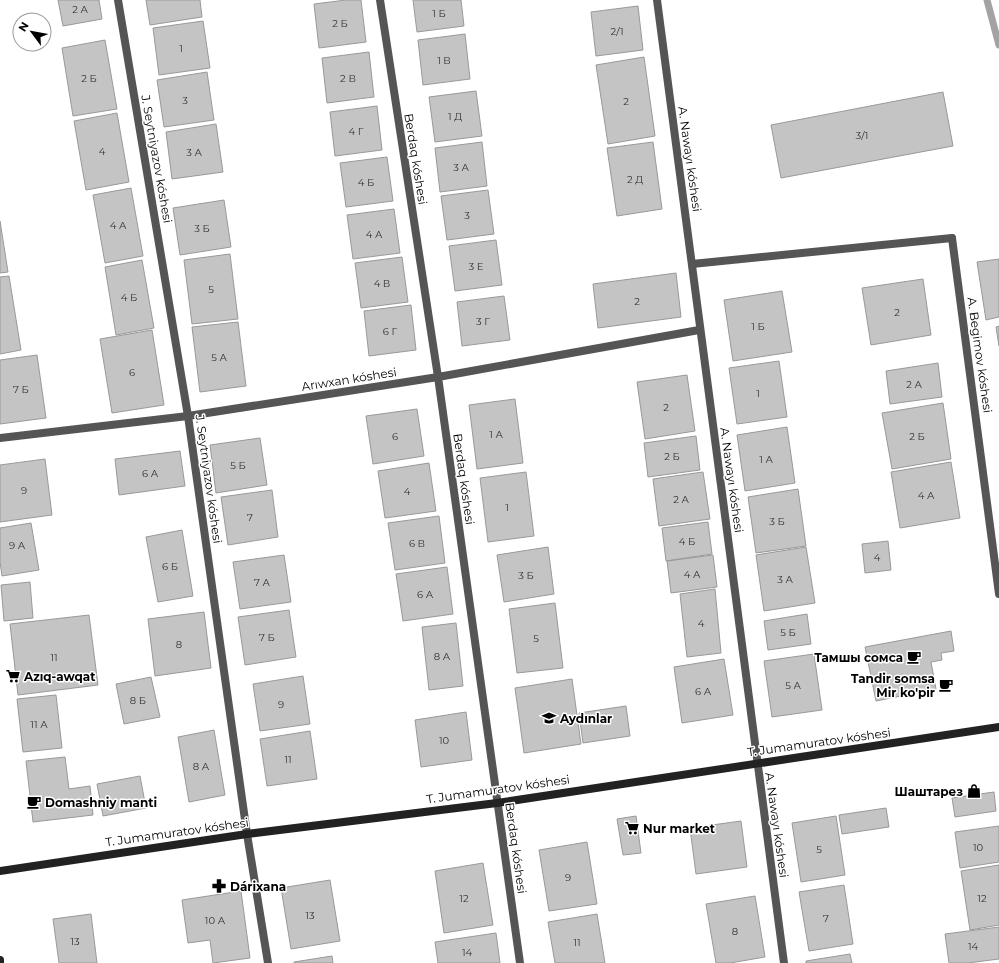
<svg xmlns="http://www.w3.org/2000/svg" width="999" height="963" viewBox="0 0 999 963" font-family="Montserrat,sans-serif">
  <rect width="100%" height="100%" fill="#fff"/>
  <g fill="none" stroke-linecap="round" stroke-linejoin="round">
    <!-- stream -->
    <path stroke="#a3a3a3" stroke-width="7" d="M 987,0 L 999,45"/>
  </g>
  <!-- building -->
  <path fill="#c4c4c4" stroke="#999" d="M 58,0 L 99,0 L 102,19 L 63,26 Z
    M 146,0 L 200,0 L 202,17 L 150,25 Z
    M 346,0 L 361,0 L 366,42 L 319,48 L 314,4 Z
    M 413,0 L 461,0 L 464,26 L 417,32 Z
    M 638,6 L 643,50 L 596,56 L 591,12 Z
    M 203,21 L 210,68 L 159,75 L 153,28 Z
    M 465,34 L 470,79 L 423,85 L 418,40 Z
    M 105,40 L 117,109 L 73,116 L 62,48 Z
    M 369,52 L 374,97 L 327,103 L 322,58 Z
    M 644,57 L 655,136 L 608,144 L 596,65 Z
    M 207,72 L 214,120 L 164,127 L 157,80 Z
    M 476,91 L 482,136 L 435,142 L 429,97 Z
    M 943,92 L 953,146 L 781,178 L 771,125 Z
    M 377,106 L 382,150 L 335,156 L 330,112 Z
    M 117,113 L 129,182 L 86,190 L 74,121 Z
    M 216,124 L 223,172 L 172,179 L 166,132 Z
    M 482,142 L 487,186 L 440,192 L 435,148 Z
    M 653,142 L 662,209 L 617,216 L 607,148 Z
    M 387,157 L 393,201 L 346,207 L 340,163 Z
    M 131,188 L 143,256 L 105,263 L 93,195 Z
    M 488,190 L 494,234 L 447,240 L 441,196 Z
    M 224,200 L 231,247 L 180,255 L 173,208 Z
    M 394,209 L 400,253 L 353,259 L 347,215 Z
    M 0,221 L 8,272 L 0,273 Z
    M 496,240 L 502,285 L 455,291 L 449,246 Z
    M 230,254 L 238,319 L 192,324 L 184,260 Z
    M 402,257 L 408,302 L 361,308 L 355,263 Z
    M 999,259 L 999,317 L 986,320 L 977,262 Z
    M 142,260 L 154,328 L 116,335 L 105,267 Z
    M 676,273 L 681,317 L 598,328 L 593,284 Z
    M 9,276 L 21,350 L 0,354 L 0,277 Z
    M 923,279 L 931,335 L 871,345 L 862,288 Z
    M 782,291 L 792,352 L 733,361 L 724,300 Z
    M 504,296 L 510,340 L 462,346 L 457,302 Z
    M 411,305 L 416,350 L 369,356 L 364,311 Z
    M 238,322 L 246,386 L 200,392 L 192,327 Z
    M 999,326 L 999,346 L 996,327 Z
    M 152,330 L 164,405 L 112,413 L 100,339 Z
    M 37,355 L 46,418 L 0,424 L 0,360 Z
    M 779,361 L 787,417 L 737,424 L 729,368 Z
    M 938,363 L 942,397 L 890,404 L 886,371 Z
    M 687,375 L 695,431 L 645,439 L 637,382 Z
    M 515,399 L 523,463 L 477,469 L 469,405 Z
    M 943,403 L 951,459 L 892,469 L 882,413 Z
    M 417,409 L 424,456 L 373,464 L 366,416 Z
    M 787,427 L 795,483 L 745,491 L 737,435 Z
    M 696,436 L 700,470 L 648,477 L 644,443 Z
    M 260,438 L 267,485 L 216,493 L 210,445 Z
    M 180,451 L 185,486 L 119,495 L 115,459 Z
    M 45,459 L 52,515 L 0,522 L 0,465 Z
    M 951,462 L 960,518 L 900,528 L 891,472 Z
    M 429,463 L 436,511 L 385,518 L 378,471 Z
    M 526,472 L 534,536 L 488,542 L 480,478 Z
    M 703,472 L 710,519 L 659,526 L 653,479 Z
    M 798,489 L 806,546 L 756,553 L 748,497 Z
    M 272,490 L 278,537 L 228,545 L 221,497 Z
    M 439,516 L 445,563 L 395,570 L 388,523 Z
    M 708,522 L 712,554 L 666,561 L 662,528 Z
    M 31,523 L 39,570 L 2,576 L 0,562 L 0,528 Z
    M 182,530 L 193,596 L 158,602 L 146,537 Z
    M 888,541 L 891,570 L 865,573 L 862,544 Z
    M 548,547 L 554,594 L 504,602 L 497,555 Z
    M 806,547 L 815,603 L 764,611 L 756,555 Z
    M 284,555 L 291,602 L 240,609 L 233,562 Z
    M 713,555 L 717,587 L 671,593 L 667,561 Z
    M 447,567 L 453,614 L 403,621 L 396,574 Z
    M 30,582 L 33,618 L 4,621 L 1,585 Z
    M 715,589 L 721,653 L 687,657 L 680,594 Z
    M 555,603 L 563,668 L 517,673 L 509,609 Z
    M 289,610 L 296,657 L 245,665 L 238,617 Z
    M 204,612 L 211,668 L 155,676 L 148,619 Z
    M 807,614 L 811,644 L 768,650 L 764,621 Z
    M 89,615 L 98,685 L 18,695 L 10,624 Z
    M 456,623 L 463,686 L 429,690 L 422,627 Z
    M 951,631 L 954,651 L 941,653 L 942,660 L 931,662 L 936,689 L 876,701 L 865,647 Z
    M 814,654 L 822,710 L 772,717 L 764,661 Z
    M 724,659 L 733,715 L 682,723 L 674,667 Z
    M 303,676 L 310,724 L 260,731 L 253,684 Z
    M 151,677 L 160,717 L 124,724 L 116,684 Z
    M 572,679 L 581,744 L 524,753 L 515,688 Z
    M 56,695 L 62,748 L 23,752 L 17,699 Z
    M 626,706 L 630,736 L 583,743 L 579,713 Z
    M 466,712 L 472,760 L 421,767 L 415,720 Z
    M 214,730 L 225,795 L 189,802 L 178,737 Z
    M 310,731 L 317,779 L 267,786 L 260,739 Z
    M 65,757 L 69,789 L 90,786 L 93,815 L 33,822 L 26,761 Z
    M 140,776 L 146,808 L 103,816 L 97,784 Z
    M 994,792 L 996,811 L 955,817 L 952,798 Z
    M 886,808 L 889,827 L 842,834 L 839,815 Z
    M 636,816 L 641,853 L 623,855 L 617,819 Z
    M 836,816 L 845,875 L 801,882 L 792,823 Z
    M 741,821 L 747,867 L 696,874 L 690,828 Z
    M 999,826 L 999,862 L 960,868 L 955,832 Z
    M 587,842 L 597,904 L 549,911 L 539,850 Z
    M 483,863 L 493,925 L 444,933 L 435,871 Z
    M 999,865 L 999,925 L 970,930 L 961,871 Z
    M 330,880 L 340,941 L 291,949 L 281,888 Z
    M 844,885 L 853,944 L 809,951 L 799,892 Z
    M 241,891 L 250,958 L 213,963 L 210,940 L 188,943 L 182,900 Z
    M 755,896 L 765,957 L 730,963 L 716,963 L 706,904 Z
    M 91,914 L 97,963 L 59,963 L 53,919 Z
    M 597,914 L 605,963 L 555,963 L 548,922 Z
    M 999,927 L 999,959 L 968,963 L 949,963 L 945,934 Z
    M 496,933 L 500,963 L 438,963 L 435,942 Z
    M 850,954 L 852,963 L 806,963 L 806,961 Z
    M 332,956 L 333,963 L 294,963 L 294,962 Z"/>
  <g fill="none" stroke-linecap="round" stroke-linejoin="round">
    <!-- lane -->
    <path stroke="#555" stroke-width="8" d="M 692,264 L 952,238"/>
    <!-- street -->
    <path stroke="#555" stroke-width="8" d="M 118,0 L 188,416 L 247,834 L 268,963
      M 380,0 L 438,377 L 520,963
      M 657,0 L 784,963
      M 952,238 L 999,594
      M 0,438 L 188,416 L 438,377 L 699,330"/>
    <!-- secondary -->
    <path stroke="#222" stroke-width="8" d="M 0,871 L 247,834 L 497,803 L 999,727
      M 0,960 L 0,963"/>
  </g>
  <!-- icons -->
  <defs>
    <symbol id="cafe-bare" viewBox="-9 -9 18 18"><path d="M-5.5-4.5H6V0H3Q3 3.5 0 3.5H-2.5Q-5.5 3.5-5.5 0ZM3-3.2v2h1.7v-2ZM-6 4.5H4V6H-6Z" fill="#000" stroke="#fff" stroke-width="2.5" paint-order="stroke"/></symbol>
    <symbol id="supermarket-bare" viewBox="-9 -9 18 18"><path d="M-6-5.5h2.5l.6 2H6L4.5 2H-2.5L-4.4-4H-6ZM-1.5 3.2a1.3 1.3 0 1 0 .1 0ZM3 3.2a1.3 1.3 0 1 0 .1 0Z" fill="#000" stroke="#fff" stroke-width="2.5" paint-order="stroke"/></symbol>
    <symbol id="school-bare" viewBox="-9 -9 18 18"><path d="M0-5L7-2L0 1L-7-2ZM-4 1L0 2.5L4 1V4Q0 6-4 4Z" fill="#000" stroke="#fff" stroke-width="2.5" paint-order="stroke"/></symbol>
    <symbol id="shop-bare" viewBox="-9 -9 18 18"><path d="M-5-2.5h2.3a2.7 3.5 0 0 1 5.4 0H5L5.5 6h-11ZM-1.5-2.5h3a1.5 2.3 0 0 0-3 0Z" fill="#000" stroke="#fff" stroke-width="2.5" paint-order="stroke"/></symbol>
    <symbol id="pharmacy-bare" viewBox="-9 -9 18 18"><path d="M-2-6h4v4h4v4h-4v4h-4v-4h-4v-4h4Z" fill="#000" stroke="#fff" stroke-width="2.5" paint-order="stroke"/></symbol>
  </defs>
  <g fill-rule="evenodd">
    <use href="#cafe-bare" x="904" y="647" width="20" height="20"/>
    <use href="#supermarket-bare" x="3" y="666" width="20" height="20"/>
    <use href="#cafe-bare" x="936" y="675" width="20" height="20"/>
    <use href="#school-bare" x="539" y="708" width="20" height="20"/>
    <use href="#shop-bare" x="964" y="781" width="20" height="20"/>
    <use href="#cafe-bare" x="24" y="792" width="20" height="20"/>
    <use href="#supermarket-bare" x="622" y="818" width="20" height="20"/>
    <use href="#pharmacy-bare" x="209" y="876" width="20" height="20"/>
  </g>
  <g text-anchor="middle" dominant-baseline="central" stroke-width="3" stroke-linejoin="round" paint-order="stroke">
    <!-- number labels -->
    <g font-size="10" fill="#313131">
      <text x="80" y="9">2 А</text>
      <text x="439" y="13">1 Б</text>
      <text x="340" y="23">2 Б</text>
      <text x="617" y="31">2/1</text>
      <text x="181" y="48">1</text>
      <text x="444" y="60">1 В</text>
      <text x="89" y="78">2 Б</text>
      <text x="348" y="78">2 В</text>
      <text x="185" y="100">3</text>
      <text x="626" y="101">2</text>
      <text x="455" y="116">1 Д</text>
      <text x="356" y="131">4 Г</text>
      <text x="862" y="135">3/1</text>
      <text x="102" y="151">4</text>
      <text x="194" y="152">3 А</text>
      <text x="461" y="167">3 А</text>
      <text x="635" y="179">2 Д</text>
      <text x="366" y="182">4 Б</text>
      <text x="467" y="215">3</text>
      <text x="118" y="225">4 А</text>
      <text x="202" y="228">3 Б</text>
      <text x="374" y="234">4 А</text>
      <text x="476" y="266">3 Е</text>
      <text x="382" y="283">4 В</text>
      <text x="211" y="289">5</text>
      <text x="129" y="297">4 Б</text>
      <text x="637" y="301">2</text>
      <text x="897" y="312">2</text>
      <text x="483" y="321">3 Г</text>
      <text x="758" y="326">1 Б</text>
      <text x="390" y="331">6 Г</text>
      <text x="219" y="357">5 А</text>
      <text x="132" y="372">6</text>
      <text x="914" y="384">2 А</text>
      <text x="21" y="389">7 Б</text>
      <text x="758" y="393">1</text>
      <text x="666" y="407">2</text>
      <text x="496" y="434">1 А</text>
      <text x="395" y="436">6</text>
      <text x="917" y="436">2 Б</text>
      <text x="672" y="456">2 Б</text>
      <text x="766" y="459">1 А</text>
      <text x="238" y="465">5 Б</text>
      <text x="150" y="473">6 А</text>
      <text x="24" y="490">9</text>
      <text x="407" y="491">4</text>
      <text x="926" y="495">4 А</text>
      <text x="681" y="499">2 А</text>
      <text x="507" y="507">1</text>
      <text x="250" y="517">7</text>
      <text x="777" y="521">3 Б</text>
      <text x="687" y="541">4 Б</text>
      <text x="417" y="543">6 В</text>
      <text x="17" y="545">9 А</text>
      <text x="877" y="557">4</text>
      <text x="170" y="566">6 Б</text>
      <text x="692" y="574">4 А</text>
      <text x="526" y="575">3 Б</text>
      <text x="785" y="579">3 А</text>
      <text x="262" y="582">7 А</text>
      <text x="425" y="594">6 А</text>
      <text x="701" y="623">4</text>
      <text x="788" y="632">5 Б</text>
      <text x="267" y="637">7 Б</text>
      <text x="536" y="638">5</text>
      <text x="179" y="644">8</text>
      <text x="442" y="656">8 А</text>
      <text x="54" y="657">11</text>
      <text x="793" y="685">5 А</text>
      <text x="703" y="691">6 А</text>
      <text x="138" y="700">8 Б</text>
      <text x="281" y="704">9</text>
      <text x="39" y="724">11 А</text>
      <text x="444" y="740">10</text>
      <text x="288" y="759">11</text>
      <text x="201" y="766">8 А</text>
      <text x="978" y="847">10</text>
      <text x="819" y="849">5</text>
      <text x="568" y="877">9</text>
      <text x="464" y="898">12</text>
      <text x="982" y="898">12</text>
      <text x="310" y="915">13</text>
      <text x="826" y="918">7</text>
      <text x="215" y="920">10 А</text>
      <text x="735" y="931">8</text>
      <text x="75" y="941">13</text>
      <text x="577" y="942">11</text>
      <text x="973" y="946">14</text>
      <text x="467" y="952">14</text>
    </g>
    <!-- street labels -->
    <g font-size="12" fill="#000" stroke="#fff">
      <text transform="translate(157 159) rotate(80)">J. Seytniyazov kóshesi</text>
      <text transform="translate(416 159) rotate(81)">Berdaq kóshesi</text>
      <text transform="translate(690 159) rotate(82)">A. Nawayı kóshesi</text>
      <text transform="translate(980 355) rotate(82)">A. Begimov kóshesi</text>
      <text transform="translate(349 379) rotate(-9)">Arıwxan kóshesi</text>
      <text transform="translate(209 479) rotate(82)">J. Seytniyazov kóshesi</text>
      <text transform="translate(464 479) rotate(82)">Berdaq kóshesi</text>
      <text transform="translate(732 480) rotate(82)">A. Nawayı kóshesi</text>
      <text transform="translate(819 742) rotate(-8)">T. Jumamuratov kóshesi</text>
      <text transform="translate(498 789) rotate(-8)">T. Jumamuratov kóshesi</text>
      <text transform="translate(777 825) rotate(82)">A. Nawayı kóshesi</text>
      <text transform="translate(177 832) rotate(-8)">T. Jumamuratov kóshesi</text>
      <text transform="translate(516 848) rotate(82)">Berdaq kóshesi</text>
    </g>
    <!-- poi labels -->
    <g font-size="12" font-weight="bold" fill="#000" stroke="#fff" text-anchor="start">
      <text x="903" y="657" text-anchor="end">Тамшы сомса</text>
      <text x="24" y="676">Azıq-awqat</text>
      <text x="935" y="678" text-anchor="end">Tandir somsa<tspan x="935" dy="14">Mir ko'pir</tspan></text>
      <text x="560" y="718">Aydınlar</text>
      <text x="963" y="791" text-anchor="end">Шаштарез</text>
      <text x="45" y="802">Domashniy manti</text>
      <text x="643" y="828">Nur market</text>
      <text x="230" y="886">Dárixana</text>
    </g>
  </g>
  <!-- north arrow -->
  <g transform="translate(32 32) rotate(302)"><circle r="19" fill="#ffffff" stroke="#999999"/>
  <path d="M0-3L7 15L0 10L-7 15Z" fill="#000000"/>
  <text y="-6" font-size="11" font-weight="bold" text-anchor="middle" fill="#000000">N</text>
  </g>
</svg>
